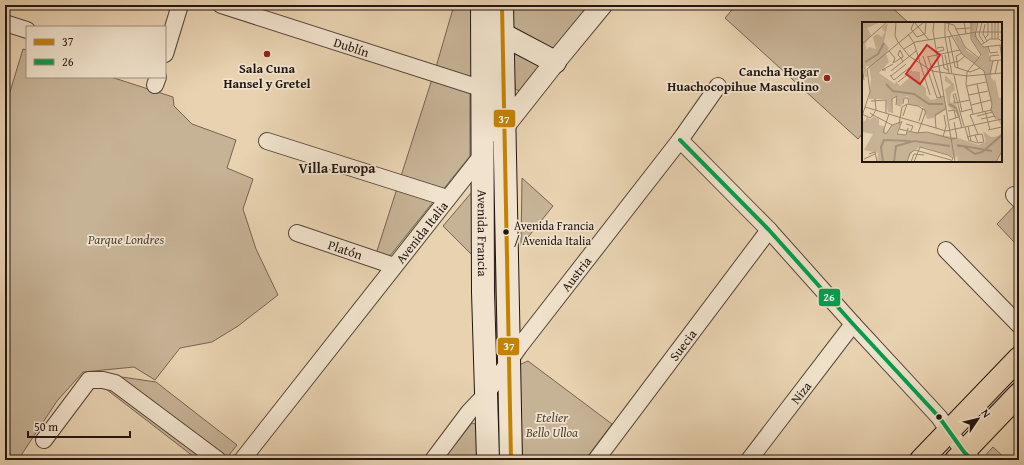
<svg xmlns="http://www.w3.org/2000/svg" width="1024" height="465" viewBox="0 0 1024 465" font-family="'Gentium Book Plus',serif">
  <rect width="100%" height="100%" fill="#e8d2b0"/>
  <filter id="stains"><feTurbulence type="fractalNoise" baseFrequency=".005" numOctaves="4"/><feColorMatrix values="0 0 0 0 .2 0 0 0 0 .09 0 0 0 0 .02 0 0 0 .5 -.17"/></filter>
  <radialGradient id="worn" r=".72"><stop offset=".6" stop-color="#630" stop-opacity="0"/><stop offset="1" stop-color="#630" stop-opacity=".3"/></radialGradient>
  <!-- green -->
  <path fill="#c6b295" stroke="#746453" d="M 454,5 L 477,5 L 476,76 L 470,78 L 436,67 Z
    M 511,5 L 592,5 L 522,92 L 515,89 Z
    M 736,5 L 889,5 L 909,23 L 863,23 L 863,133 L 858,139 L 725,18 Z
    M 23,49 L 27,50 L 27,77 L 111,77 L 173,97 L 174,106 L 192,124 L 236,140 L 227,168 L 253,179 L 243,209 L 256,249 L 278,295 L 238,326 L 212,342 L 180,348 L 155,380 L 134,367 L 83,372 L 57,401 L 18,460 L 5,460 L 5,108 Z
    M 433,76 L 470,91 L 470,156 L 389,257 L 376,254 Z
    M 493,156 L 499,156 L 501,354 L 497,351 Z
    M 522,178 L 553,206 L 521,246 Z
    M 472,192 L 473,256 L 443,226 Z
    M 1017,203 L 1019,205 L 1019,237 L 1014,242 L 997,224 Z
    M 528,361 L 612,424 L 585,460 L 518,460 L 519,365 Z
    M 1019,369 L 1019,385 L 970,431 L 967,425 Z
    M 115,376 L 156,382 L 237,445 L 225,460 L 198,460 L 106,389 Z
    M 472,423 L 482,426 L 485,460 L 443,460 Z
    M 993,447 L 1007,460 L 981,460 Z"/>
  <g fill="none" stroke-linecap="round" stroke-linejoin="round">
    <defs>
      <g id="minor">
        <path id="s1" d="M 221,5 L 483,89"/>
        <path d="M 5,23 L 27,30"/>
        <path d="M 165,54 L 180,5"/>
        <path d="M 155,85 L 158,77"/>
        <path d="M 680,140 L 769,230 L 853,324 L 939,417 L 964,452 L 972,460"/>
        <path d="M 267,141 L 447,198"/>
        <path d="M 1014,195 L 1019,200"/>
        <path id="s2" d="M 297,233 L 394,266"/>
        <path d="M 946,250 L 1019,325"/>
        <path d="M 44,440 L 89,380 L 103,380 L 115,383 L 218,460"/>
        <path id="s3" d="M 242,460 L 483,154"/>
        <path id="s4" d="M 433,460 L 469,412 L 487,393 L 519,347 L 680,140 L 718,86"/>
        <path id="s5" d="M 596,460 L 769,230"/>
        <path id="s6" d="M 749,460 L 853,324"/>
      </g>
      <path id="tertiary" d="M 499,133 L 555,62 L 602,5"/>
      <g id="secondary">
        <path id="s7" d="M 482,5 L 483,292 L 488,460"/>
        <path d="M 502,5 L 511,460"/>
        <path d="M 502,34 L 555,62"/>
      </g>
      <path id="primary" d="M 921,460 L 1019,358
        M 956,460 L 1019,394"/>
    </defs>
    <!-- minor casing -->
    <use href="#minor" stroke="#544539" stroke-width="18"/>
    <!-- tertiary casing -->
    <use href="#tertiary" stroke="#544539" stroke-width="22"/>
    <!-- secondary casing -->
    <use href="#secondary" stroke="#221611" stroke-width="24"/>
    <!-- primary casing -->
    <use href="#primary" stroke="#221611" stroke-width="24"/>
    <!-- minor -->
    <use href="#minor" stroke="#f0e2cc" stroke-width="16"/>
    <!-- tertiary -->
    <use href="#tertiary" stroke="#f0e2cc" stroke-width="20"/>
    <!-- secondary -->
    <use href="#secondary" stroke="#f0e2cc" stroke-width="22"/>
    <!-- primary -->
    <use href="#primary" stroke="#e8d2b0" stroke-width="22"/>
    <defs>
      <path id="bus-1" d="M 502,5 L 511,460"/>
      <path id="bus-2" d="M 680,140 L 769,230 L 853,324 L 939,417 L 964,452 L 972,460"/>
    </defs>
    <!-- bus-1 casing -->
    <use href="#bus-1" stroke="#f0e2cc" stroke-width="7"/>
    <!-- bus-2 casing -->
    <use href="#bus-2" stroke="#f0e2cc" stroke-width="7"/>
    <!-- bus-1 -->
    <use href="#bus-1" stroke="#c28204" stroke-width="4"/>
    <!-- bus-2 -->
    <use href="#bus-2" stroke="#029f4e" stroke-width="4"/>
  </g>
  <!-- markers -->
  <g fill="#8f2418" stroke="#f0e2cc" stroke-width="1.5">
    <circle cx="267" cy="54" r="4"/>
    <circle cx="827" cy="78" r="4"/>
  </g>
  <g fill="#221611" stroke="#f0e2cc" stroke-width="1.5">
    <circle cx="506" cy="232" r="3.5"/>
    <circle cx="939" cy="417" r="3.5"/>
  </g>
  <g text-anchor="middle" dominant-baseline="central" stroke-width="3.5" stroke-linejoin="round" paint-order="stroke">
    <!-- bus labels -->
    <g font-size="12" fill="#221611" stroke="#f0e2cc" text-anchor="start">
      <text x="514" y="225">Avenida Francia<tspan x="514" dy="15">/ Avenida Italia</tspan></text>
    </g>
    <!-- street labels -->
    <g font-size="13" fill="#221611" stroke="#f0e2cc">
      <text stroke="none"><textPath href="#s1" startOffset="137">Dublín</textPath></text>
      <text stroke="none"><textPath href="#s3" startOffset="290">Avenida Italia</textPath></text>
      <text stroke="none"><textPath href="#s7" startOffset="228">Avenida Francia</textPath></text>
      <text stroke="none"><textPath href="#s2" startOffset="51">Platón</textPath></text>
      <text stroke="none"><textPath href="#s4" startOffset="235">Austria</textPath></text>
      <text stroke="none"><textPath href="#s5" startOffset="144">Suecia</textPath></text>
      <text stroke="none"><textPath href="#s6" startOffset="85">Niza</textPath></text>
    </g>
    <!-- poi labels -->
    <g font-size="13" font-weight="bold" fill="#221611" stroke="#f0e2cc">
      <text x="267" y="68">Sala Cuna<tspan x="267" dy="15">Hansel y Gretel</tspan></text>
      <text x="819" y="71" text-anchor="end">Cancha Hogar<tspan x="819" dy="15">Huachocopihue Masculino</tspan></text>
    </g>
    <!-- park labels -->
    <g font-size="13" font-style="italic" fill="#534539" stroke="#f0e2cc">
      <text x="126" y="239">Parque Londres</text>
      <text x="552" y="417">Etelier<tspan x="552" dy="15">Bello Ulloa</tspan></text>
    </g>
    <!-- neighbourhood labels -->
    <g font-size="14" font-weight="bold" fill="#221611" stroke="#f0e2cc">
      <text x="337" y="168">Villa Europa</text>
    </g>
  </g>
  <!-- overview -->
  <g transform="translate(862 22)">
    <rect width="140" height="140" fill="#e8d2b0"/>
    <path d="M 0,0 L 18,0 L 5,6 L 9,13 L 3,22 L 5,28 L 7,25 L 14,27 L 11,15 L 15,12 L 20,15 L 23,10 L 20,6 L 26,1 L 22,20 L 27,26 L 24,32 L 27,40 L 17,51 L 33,62 L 34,59 L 38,64 L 48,55 L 46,53 L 51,49 L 58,50 L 58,61 L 64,66 L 64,73 L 69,78 L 82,75 L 85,87 L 71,96 L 65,97 L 61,85 L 48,82 L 46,74 L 42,75 L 39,85 L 34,83 L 36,74 L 30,77 L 29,90 L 26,90 L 24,77 L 7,77 L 9,57 L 7,44 L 4,44 L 5,55 L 3,55 L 0,41 ZM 109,0 L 115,0 L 113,10 L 120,25 L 126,25 L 128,40 L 130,40 L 129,55 L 132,59 L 133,57 L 137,76 L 140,76 L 140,104 L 128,88 L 130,83 L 122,49 L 100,31 L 92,15 L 96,14 L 105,29 L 116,36 L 120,34 L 110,17 ZM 83,53 L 92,62 L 93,68 L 89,71 L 88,79 L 90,81 L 92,78 L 94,83 L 101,105 L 95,91 L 86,84 L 83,67 L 89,63 L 83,59 ZM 11,94 L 17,97 L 17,103 L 22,104 L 24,112 L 30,103 L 39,101 L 34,112 L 44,113 L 45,110 L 61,110 L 96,116 L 116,123 L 124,120 L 121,109 L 129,115 L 133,115 L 138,113 L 140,107 L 140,129 L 134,140 L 96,140 L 95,133 L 94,136 L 81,131 L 80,134 L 80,131 L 64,126 L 64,129 L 64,126 L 58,125 L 51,129 L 44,140 L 15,140 L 16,131 L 2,128 L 11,112 L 0,110 L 0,98 L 3,99 L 5,95 L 8,98 Z" fill="#c6b295"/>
    <path fill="none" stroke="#a5927a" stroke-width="2" d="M 3,40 L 16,32 L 22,21M 24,62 L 31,69 L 52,72 L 67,82 L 81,82M 87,82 L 94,86 L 97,95M 95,123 L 130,129M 95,124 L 101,124 L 113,132 L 120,130 L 140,113M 21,140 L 19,125 L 22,118 L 49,119M 32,140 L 34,124 L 52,119 L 88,124"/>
    <path fill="none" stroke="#998770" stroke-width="1" d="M 34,0 L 33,14 L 36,20 L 47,34 L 70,49 L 105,54 L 140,51M 52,0 L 67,18M 52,0 L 49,7 L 55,15M 72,0 L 71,9 L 93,140M 81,0 L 92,3 L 103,25 L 117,36M 102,0 L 104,12M 109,0 L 109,17 L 119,33 L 105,50 L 104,62 L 111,92M 116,0 L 113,14 L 121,25 L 140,23M 120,0 L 117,13 L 122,21M 130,0 L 130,17M 133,0 L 133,17M 83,1 L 83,15 L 90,52M 87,1 L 86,7 L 100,32 L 122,49 L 130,82 L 129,88 L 134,97M 136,1 L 136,17M 123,2 L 121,12 L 125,19M 93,7 L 108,6M 46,12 L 52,21 L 68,73M 55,15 L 63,12 L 64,0M 87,15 L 93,45 L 108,50 L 118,46M 123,16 L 126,13 L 126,0M 0,22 L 25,0M 119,23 L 128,17 L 137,17 L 140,20M 138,23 L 140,38M 126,24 L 128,31 L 136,30M 75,26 L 81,25 L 82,28 L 75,30M 42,27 L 53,20 L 115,10 L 140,10M 27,29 L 33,36 L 31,41M 80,33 L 82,46 L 86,48M 83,33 L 87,51M 137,33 L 128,34 L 128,39 L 140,38M 61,34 L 75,76 L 82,74M 65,35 L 98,28M 66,35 L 79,76M 31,40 L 33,40 L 39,36 L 41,35 L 41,34 L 38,28 L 36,33 L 39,36 L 41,40M 0,43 L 2,58M 69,46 L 97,39 L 103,34M 96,46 L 94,34 L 100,31M 24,48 L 20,48 L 31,42M 29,49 L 54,29M 128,52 L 131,39M 133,52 L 136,39M 28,53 L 32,58 L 47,46M 92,53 L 100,90M 29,54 L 44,42M 36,60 L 50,49M 115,62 L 121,90M 105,64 L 124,60M 93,71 L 98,90 L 110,87M 91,72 L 93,81 L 108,78M 107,73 L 126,69M 9,79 L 24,78 L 24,91M 41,82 L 42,76 L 46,76 L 47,82M 45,82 L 56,84 L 64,89 L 56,111M 109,83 L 129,78M 3,85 L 84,109 L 140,97M 86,89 L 92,88 L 94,96M 123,89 L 128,108M 98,90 L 102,104M 8,91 L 11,93 L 14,88 L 13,77M 30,91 L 30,77 L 35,74 L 34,83M 0,92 L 8,96 L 11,93 L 30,103 L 39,100M 27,92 L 21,110 L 24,112 L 30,103M 0,94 L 8,70 L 5,47 L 62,0M 41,94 L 45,82M 115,94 L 131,90M 119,97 L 133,94M 87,98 L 97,95 L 100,106M 40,99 L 35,112 L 44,113 L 46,106M 57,99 L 61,86M 37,102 L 40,85 L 45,82M 44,102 L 51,104 L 49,109M 106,104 L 109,119 L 115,121M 103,105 L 107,119 L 109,119M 74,106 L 73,93 L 83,87M 37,107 L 55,111 L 65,110 L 90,117 L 95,116 L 92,100M 126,108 L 140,105M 116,112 L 108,93 L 129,88M 81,115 L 84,104 L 82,93M 105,115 L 113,113 L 120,112 L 122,120 L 116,121 L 113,113M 7,132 L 13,130 L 15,140M 2,137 L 13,132M 45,140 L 48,131 L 53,128 L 89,138M 49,140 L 52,132 L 62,133M 52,140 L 58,125 L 86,133 L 91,136 L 89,140M 134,140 L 140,129"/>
    <path fill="#d62828" fill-opacity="0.15" stroke="#d62828" stroke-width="2" d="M 65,23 L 78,33 L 58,62 L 44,52 Z"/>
    <rect width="140" height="140" fill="none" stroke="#221611" stroke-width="2"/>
  </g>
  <g stroke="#f0e2cc" stroke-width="1.5">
    <rect x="493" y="109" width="23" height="19" rx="4" fill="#c28204"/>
    <rect x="818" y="288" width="23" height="19" rx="4" fill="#029f4e"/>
    <rect x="497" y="337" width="23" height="19" rx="4" fill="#c28204"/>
  </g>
  <g font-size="11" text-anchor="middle" font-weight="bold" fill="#fff">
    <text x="504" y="123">37</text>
    <text x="829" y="301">26</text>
    <text x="509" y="350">37</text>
  </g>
  <!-- margin -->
  <rect width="1024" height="465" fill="none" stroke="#e8d2b0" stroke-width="20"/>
  <rect x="6" y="6" width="1012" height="453" fill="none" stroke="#221611" stroke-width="2"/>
  <rect x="10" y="10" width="1004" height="445" fill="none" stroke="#221611"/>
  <!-- legend -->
  <rect x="26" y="26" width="140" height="52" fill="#f0e2cc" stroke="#9e9081"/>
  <rect x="34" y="39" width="20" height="6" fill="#c28204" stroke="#9e9081"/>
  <text x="62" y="46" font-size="12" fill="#221611">37</text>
  <rect x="34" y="59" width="20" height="6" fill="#029f4e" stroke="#9e9081"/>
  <text x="62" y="66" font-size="12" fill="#221611">26</text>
  <!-- north arrow -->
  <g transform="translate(978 419) rotate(55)" stroke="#f0e2cc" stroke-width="3" paint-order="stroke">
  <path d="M0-3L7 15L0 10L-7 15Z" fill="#221611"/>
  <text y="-6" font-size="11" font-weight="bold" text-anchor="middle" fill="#221611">N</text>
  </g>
  <!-- scale -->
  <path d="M28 431v6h102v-6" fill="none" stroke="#221611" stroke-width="2"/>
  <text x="34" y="431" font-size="12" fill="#221611" stroke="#f0e2cc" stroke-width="3" paint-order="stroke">50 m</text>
  <rect width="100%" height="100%" filter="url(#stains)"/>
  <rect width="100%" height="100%" fill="url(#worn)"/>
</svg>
